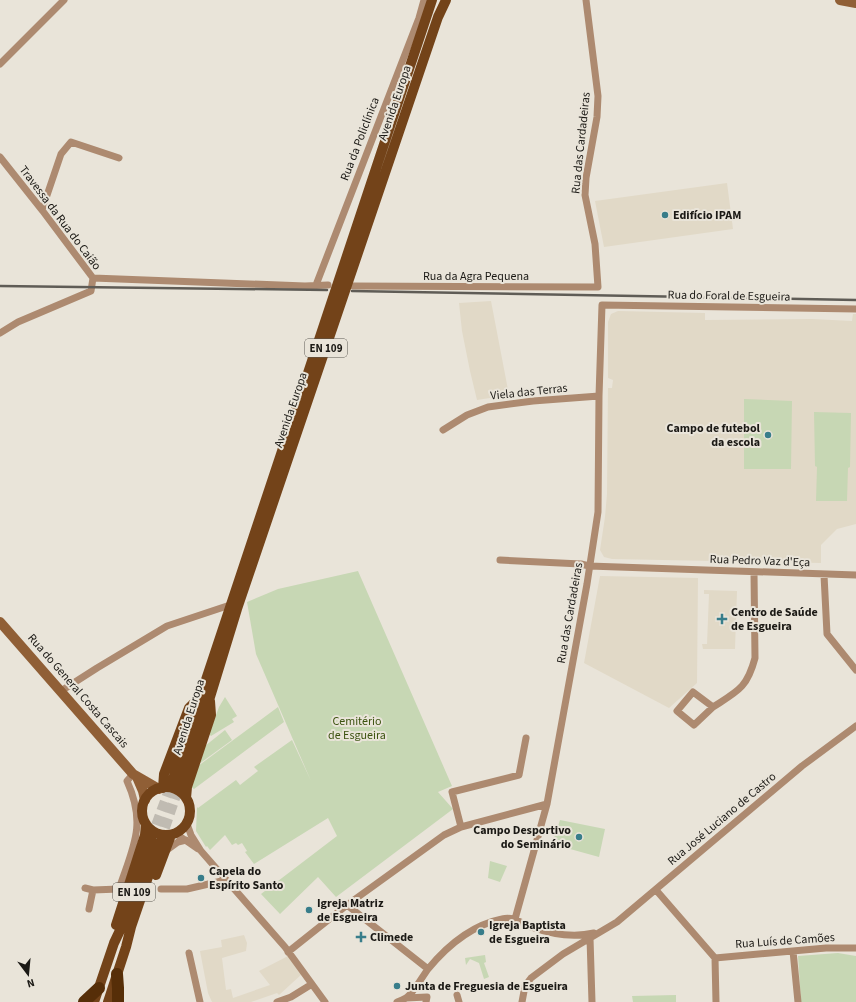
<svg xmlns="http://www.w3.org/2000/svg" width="856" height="1002" viewBox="0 0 856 1002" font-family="'Source Sans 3',sans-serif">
  <rect width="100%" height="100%" fill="#e9e4d9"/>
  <!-- built -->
  <path fill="#e1d9c7" d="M 727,183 L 733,229 L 604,247 L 595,201 Z
    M 491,301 L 509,395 L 477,400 L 470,371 L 462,331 L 459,303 Z
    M 618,311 L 705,313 L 705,320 L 812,319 L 852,321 L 853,314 L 856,314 L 856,524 L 837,529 L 821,545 L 821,563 L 612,559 L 604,557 L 600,550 L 605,517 L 607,494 L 608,388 L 612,388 L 613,380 L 608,378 L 608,322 L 611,314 Z
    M 600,576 L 698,578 L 697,683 L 669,708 L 584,663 Z
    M 704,590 L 737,591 L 735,649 L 703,649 L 702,644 L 707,644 L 709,594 L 704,594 Z
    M 244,935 L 247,943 L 246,951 L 222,958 L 226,990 L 231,989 L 233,998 L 270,985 L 259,971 L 290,955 L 303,973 L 279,995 L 277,993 L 251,1002 L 212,1002 L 208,993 L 200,951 L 222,947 L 221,940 Z"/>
  <!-- green -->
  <path fill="#c7d7b4" d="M 744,399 L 792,401 L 791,469 L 744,469 Z
    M 814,412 L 851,413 L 850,467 L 848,468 L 847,501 L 816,501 L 817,467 L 815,466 Z
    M 358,571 L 452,786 L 438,792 L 453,809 L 336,897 L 318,877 L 280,914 L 261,894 L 337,836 L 328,818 L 254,864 L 245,852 L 247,851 L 242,843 L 238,845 L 236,843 L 232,845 L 225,835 L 210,850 L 207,846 L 206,847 L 196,831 L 197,807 L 198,808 L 236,780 L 240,785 L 258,771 L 254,767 L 292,740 L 311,781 L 256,654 L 247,602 L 278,589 Z
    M 225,697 L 237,716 L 232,719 L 234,722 L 211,736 L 209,734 L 219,707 Z
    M 278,707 L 284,722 L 194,789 L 191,787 L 198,766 Z
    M 225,730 L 232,740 L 199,764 L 205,746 Z
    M 560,820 L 605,829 L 599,857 L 552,844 Z
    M 490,861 L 507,866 L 500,882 L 488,878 Z
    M 838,953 L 856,956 L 856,1002 L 801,1002 L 798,956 Z
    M 485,955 L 486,962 L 484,963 L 489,977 L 484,979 L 479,963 L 470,959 L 466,965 L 465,958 Z
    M 676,995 L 676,1002 L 633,1002 L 632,996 Z"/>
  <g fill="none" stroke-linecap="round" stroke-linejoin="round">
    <!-- primary-tunnel -->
    <path stroke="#c0bbb2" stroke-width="10" stroke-dasharray="10 5" stroke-linecap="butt" d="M 151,839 L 172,782
      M 160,842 L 180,784"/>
    <!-- minor -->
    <path stroke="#ad8a70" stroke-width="7" d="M 0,64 L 64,0
      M 0,157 L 42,210 L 93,278 L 91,291 L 18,322 L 0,333
      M 42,210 L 61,154 L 71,142 L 119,158
      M 93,278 L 305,286 L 328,285
      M 316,285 L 419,18 L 424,0
      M 353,286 L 598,287 L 595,244 L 585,195 L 586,178 L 597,117 L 598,96 L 586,0
      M 443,430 L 467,415 L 488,407 L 533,401 L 599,396
      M 500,560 L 581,564 L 589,566 L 856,575
      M 824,575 L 827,634 L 856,670
      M 61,691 L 97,668 L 167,626 L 230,605
      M 713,707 L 694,725 L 677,711 L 693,692 L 713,707 C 738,691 747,688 755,658 L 754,572
      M 187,824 L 191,835 L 201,851 L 285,947 L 325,1002
      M 461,827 L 452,792 L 519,775 L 526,738
      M 175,833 L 198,849
      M 167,850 L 178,842 L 186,840
      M 85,888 L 93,890 L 119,889 C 133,847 147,825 127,781 L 133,774
      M 161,889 L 187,889 L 226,880
      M 656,890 L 715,958
      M 347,905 L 428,969
      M 89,909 L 93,890
      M 515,919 L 547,804 L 587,584 L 598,512 L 599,396 L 602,305 L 856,309
      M 590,938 L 592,1002
      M 793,951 L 798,1002
      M 288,952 L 347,905 L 444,835 L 461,827 L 547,804
      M 189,953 L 200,1002
      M 715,958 L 826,948 L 856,948
      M 715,958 L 716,1002
      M 457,995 L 459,1002
      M 406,998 L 427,997 L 426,1002
      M 277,1002 L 291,997 L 312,984
      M 397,1002 C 400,1001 403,1000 406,998 C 413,994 422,977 428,969 C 447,946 472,925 502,919 C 514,916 521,923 531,927 C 551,934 573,938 594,933
      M 522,1002 L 525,986 L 531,978 L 563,954 L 617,922 L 802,766 L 856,726"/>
    <!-- secondary -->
    <path stroke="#905f36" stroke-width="10" d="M 840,0 L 856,3
      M 0,622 L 133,774 L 159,789
      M 137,777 L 143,791 L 145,800"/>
    <!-- primary -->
    <path stroke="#734319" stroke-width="10" d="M 172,782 L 432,0
      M 180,784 L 210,697 L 237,609 L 438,17 L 446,0
      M142 811a24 24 0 1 1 48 0a24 24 0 1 1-48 0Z
      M 163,788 L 164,774 L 189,708 L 198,699
      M 186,798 L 187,787 L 211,715 L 210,701
      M 156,875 L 171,835
      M 116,925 L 145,835 L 146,824
      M 94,1002 L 114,943 L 123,924 L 151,839
      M 108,1002 L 126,947 L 131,927 L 160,842"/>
    <!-- motorway -->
    <path stroke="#562e08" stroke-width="12" d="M 117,974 L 118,988 L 118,1002
      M 84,1002 L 99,988"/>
    <!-- rail -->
    <path stroke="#5f5c56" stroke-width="2.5" d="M 0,286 L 327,290
      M 352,291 L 856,300"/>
  </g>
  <!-- markers -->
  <g fill="#387d8a" stroke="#e9e4d9" stroke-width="1.5">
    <circle cx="665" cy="215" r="4"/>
    <circle cx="768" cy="435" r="4"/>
    <path d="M720 613h4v4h4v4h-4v4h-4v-4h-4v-4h4z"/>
    <circle cx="579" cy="837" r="4"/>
    <circle cx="201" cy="878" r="4"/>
    <circle cx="309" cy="910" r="4"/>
    <circle cx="481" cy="932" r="4"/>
    <path d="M359 931h4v4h4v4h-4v4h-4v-4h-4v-4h4z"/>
    <circle cx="397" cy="986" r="4"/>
  </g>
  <g text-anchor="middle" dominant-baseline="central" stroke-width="4" stroke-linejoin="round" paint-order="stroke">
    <!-- shield labels -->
    <g fill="#e9e4d9" stroke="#595650" stroke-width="1">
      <rect x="305" y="339" width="42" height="18" rx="3"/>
      <rect x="113" y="883" width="42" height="18" rx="3"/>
    </g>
    <g font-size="11" font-weight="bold" fill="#1b1915">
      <text x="326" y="348">EN 109</text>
      <text x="134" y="892">EN 109</text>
    </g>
    <!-- street labels -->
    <g font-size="12" fill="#1b1915" stroke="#e9e4d9">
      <text transform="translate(395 103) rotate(-71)">Avenida Europa</text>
      <text transform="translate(360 139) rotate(-69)">Rua da Policlínica</text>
      <text transform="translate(581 143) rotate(-84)">Rua das Cardadeiras</text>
      <text transform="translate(60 218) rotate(53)">Travessa da Rua do Caião</text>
      <text x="476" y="276">Rua da Agra Pequena</text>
      <text transform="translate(729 296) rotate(1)">Rua do Foral de Esgueira</text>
      <text transform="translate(529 392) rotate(-6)">Viela das Terras</text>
      <text transform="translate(291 410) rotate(-71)">Avenida Europa</text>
      <text transform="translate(760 561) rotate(2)">Rua Pedro Vaz d'Eça</text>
      <text transform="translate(570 613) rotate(-80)">Rua das Cardadeiras</text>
      <text transform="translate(78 691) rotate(49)">Rua do General Costa Cascais</text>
      <text transform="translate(189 717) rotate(-72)">Avenida Europa</text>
      <text transform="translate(722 819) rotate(-40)">Rua José Luciano de Castro</text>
      <text transform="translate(785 941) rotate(-4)">Rua Luís de Camões</text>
    </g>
    <!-- poi labels -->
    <g font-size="12" font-weight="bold" fill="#1b1915" stroke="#e9e4d9" text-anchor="start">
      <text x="673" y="215">Edifício IPAM</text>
      <text x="760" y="428" text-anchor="end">Campo de futebol<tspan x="760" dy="14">da escola</tspan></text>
      <text x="731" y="612">Centro de Saúde<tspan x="731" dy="14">de Esgueira</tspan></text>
      <text x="571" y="830" text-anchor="end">Campo Desportivo<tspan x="571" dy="14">do Seminário</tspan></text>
      <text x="209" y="871">Capela do<tspan x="209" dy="14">Espírito Santo</tspan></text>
      <text x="317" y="903">Igreja Matriz<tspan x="317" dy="14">de Esgueira</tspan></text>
      <text x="489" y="925">Igreja Baptista<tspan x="489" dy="14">de Esgueira</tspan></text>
      <text x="370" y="937">Climede</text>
      <text x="405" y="986">Junta de Freguesia de Esgueira</text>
    </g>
    <!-- park labels -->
    <g font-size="12" fill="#3c5310" stroke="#e9e4d9">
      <text x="357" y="721">Cemitério<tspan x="357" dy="14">de Esgueira</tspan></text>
    </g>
  </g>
  <!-- north arrow -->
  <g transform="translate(28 974) rotate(164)" stroke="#e9e4d9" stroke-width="3" paint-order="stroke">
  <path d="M0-3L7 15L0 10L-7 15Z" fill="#1b1915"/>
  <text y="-6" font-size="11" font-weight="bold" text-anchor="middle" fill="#1b1915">N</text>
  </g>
</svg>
